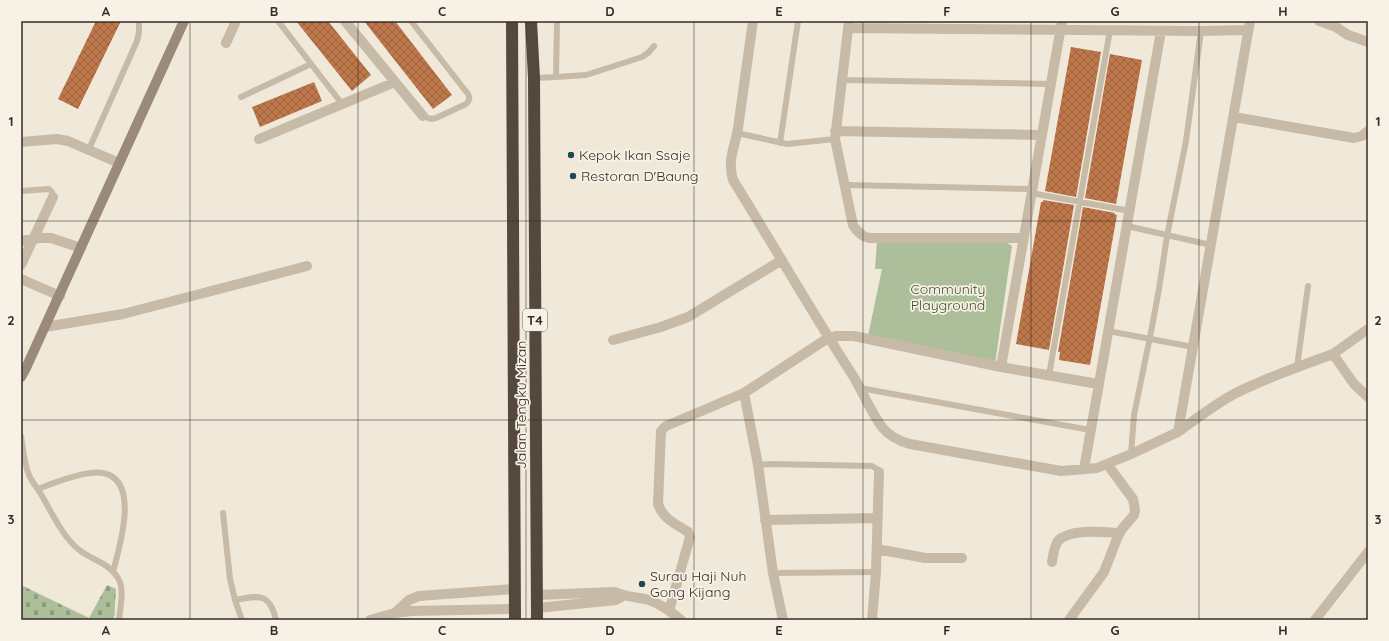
<svg xmlns="http://www.w3.org/2000/svg" width="1389" height="641" viewBox="0 0 1389 641" font-family="Quicksand,sans-serif">
  <defs>
    <pattern id="cemetery-stones" width="16" height="16" patternUnits="userSpaceOnUse"><rect width="16" height="16" fill="#adbe9b"/><path d="M2 7V4a2 2 0 0 1 4 0v3zM10 15v-3a2 2 0 0 1 4 0v3z" fill="#8e9b7e"/></pattern>
    <pattern id="building-cross-hatch" width="8" height="8" patternUnits="userSpaceOnUse"><rect width="8" height="8" fill="#be774a"/><path d="M0 0l8 8M0 8l8-8" fill="none" stroke="#9b623e"/></pattern>
  </defs>
  <rect width="100%" height="100%" fill="#f0e9da"/>
  <!-- cemetery -->
  <path fill="url(#cemetery-stones)" d="M 21,585 L 89,618 L 107,585 L 116,589 L 114,620 L 21,620 Z"/>
  <!-- park -->
  <path fill="#adbe9b" d="M 877,242 L 1006,242 L 1012,246 L 995,364 L 868,336 L 882,269 L 875,269 Z"/>
  <!-- building -->
  <path fill="url(#building-cross-hatch)" d="M 96,21 L 121,21 L 78,109 L 58,99 Z
    M 296,21 L 328,21 L 371,75 L 352,91 Z
    M 364,21 L 395,21 L 452,95 L 433,109 Z
    M 1071,47 L 1101,52 L 1076,197 L 1045,191 Z
    M 1110,54 L 1142,60 L 1116,204 L 1085,198 Z
    M 314,82 L 322,101 L 260,127 L 252,107 Z
    M 1043,200 L 1074,205 L 1049,350 L 1016,344 L 1041,202 L 1043,202 Z
    M 1083,207 L 1115,213 L 1114,214 L 1117,215 L 1090,365 L 1059,360 L 1060,352 L 1058,352 Z"/>
  <g fill="none" stroke-linecap="round" stroke-linejoin="round">
    <!-- lane -->
    <path stroke="#c7baa7" stroke-width="6" d="M 278,21 L 342,104
      M 411,21 L 468,94 C 470,98 470,100 466,104 L 436,118 L 431,119 L 423,116
      M 556,77 L 586,75 L 642,57 L 649,52 L 654,46
      M 534,78 L 556,77 L 557,21
      M 842,80 L 1051,84
      M 241,97 L 311,64
      M 737,133 L 787,144 L 835,139
      M 780,143 L 798,21
      M 89,149 L 137,41 L 139,32 L 139,21
      M 846,185 L 1033,189
      M 21,191 L 49,189 L 52,192 L 53,197
      M 1031,193 L 1130,211
      M 1127,226 L 1211,245
      M 1108,331 L 1193,347
      M 1297,367 L 1308,286
      M 1049,375 L 1110,30
      M 860,388 L 1090,430
      M 21,436 C 23,449 24,463 29,475 C 32,482 38,489 42,496 C 52,513 63,537 78,549 C 91,560 108,562 118,578 C 125,589 120,607 119,620
      M 1131,454 L 1134,415 L 1151,332 L 1159,289 L 1167,236 L 1186,141 L 1201,31
      M 758,465 L 771,464 L 872,466 L 877,469 L 879,472
      M 38,489 C 53,483 88,470 103,473 C 141,480 119,548 113,572
      M 223,513 L 230,579 L 235,600
      M 773,573 L 876,572
      M 242,620 L 235,600 C 259,595 270,593 276,620"/>
    <!-- street -->
    <path stroke="#c7baa7" stroke-width="10" d="M 345,21 L 423,116
      M 753,21 C 748,57 743,92 738,128 C 735,148 727,158 733,180 C 774,246 813,314 855,379 C 864,395 871,412 882,427 C 889,436 899,441 910,444 L 1061,471 L 1074,470 L 1097,468 L 1131,454 L 1178,432 L 1250,21
      M 849,21 L 835,139 L 853,225 C 857,232 861,236 869,238 L 1023,238
      M 1319,21 L 1336,27 L 1348,35 L 1368,42
      M 848,28 L 1201,31 L 1248,30
      M 226,43 L 236,21
      M 1234,117 L 1354,138 L 1362,136 L 1368,131
      M 835,131 L 1042,135
      M 259,139 L 395,82
      M 21,142 L 57,139 L 68,141 L 119,163
      M 21,241 L 40,238 L 51,238 L 81,248
      M 21,265 L 53,197
      M 21,279 L 60,296
      M 45,327 L 123,314 L 307,266
      M 1368,329 L 1333,354 L 1354,384 L 1368,397
      M 613,340 L 661,327 L 688,317 L 782,260
      M 1001,367 L 1062,21
      M 744,393 L 758,465 L 773,573 L 783,620
      M 1178,432 C 1196,419 1214,405 1234,394 C 1265,378 1300,366 1333,354
      M 1084,469 L 1161,31
      M 765,520 L 878,518
      M 877,549 L 925,558 L 962,558
      M 1052,562 C 1053,556 1054,546 1058,541 C 1070,528 1103,532 1119,533
      M 537,595 L 615,592 C 626,597 637,597 649,600 C 661,604 671,612 681,620
      M 537,608 L 616,600 L 623,596
      M 669,611 L 690,537 L 688,532 C 676,524 663,519 658,504 L 661,431 L 666,426 L 744,393 L 828,338 L 837,336 L 854,336 L 1001,367 L 1098,384
      M 395,613 L 409,600 L 419,596 L 514,589
      M 370,620 L 395,613 L 411,611 L 515,609
      M 872,620 L 876,572 L 879,472
      M 1069,620 L 1104,572 L 1118,536 L 1122,529 L 1134,515 L 1135,510 L 1133,499 L 1107,464
      M 1315,620 L 1368,552"/>
    <!-- secondary -->
    <path stroke="#9a8a79" stroke-width="10" d="M 21,377 L 26,368 L 184,21"/>
    <!-- highway -->
    <path stroke="#54483f" stroke-width="12" d="M 512,21 L 515,620
      M 531,21 L 534,78 L 537,620"/>
  </g>
  <!-- grid -->
  <path fill="none" stroke="#342d27" stroke-width="1" stroke-opacity="0.55" d="M 190,21 L 190,620M 358,21 L 358,620M 526,21 L 526,620M 694,21 L 694,620M 863,21 L 863,620M 1031,21 L 1031,620M 1199,21 L 1199,620M 21,221 L 1368,221M 21,420 L 1368,420"/>
  <!-- markers -->
  <g fill="#204852" stroke="#f8f2e6" stroke-width="1.5">
    <circle cx="571" cy="155" r="4"/>
    <circle cx="573" cy="176" r="4"/>
    <circle cx="642" cy="584" r="4"/>
  </g>
  <g text-anchor="middle" dominant-baseline="central" stroke-width="3.5" stroke-linejoin="round" paint-order="stroke">
    <!-- shield labels -->
    <rect fill="#f8f2e6" stroke="#6f6860" stroke-width="1" x="523" y="309" width="24" height="22" rx="3"/>
    <g font-size="13" font-weight="bold" fill="#342d27">
      <text x="535" y="320">T4</text>
    </g>
    <!-- poi labels -->
    <g font-size="14" fill="#342d27" stroke="#f8f2e6" text-anchor="start">
      <text x="579" y="155">Kepok Ikan Ssaje</text>
      <text x="581" y="176">Restoran D'Baung</text>
      <text x="650" y="576">Surau Haji Nuh<tspan x="650" dy="16">Gong Kijang</tspan></text>
    </g>
    <!-- park labels -->
    <g font-size="14" fill="#3e502d" stroke="#f8f2e6">
      <text x="948" y="289">Community<tspan x="948" dy="16">Playground</tspan></text>
    </g>
    <!-- street labels -->
    <g font-size="14" fill="#342d27" stroke="#f8f2e6">
      <text transform="translate(521 405) rotate(-90)">Jalan Tengku Mizan</text>
    </g>
  </g>
  <!-- border -->
  <rect width="1389" height="641" fill="none" stroke="#f8f2e6" stroke-width="44"/>
  <rect x="22" y="22" width="1345" height="597" fill="none" stroke="#342d27" stroke-width="1.5"/>
  <g font-size="13" text-anchor="middle" font-weight="bold" fill="#342d27">
    <text x="106" y="16">A</text>
    <text x="274" y="16">B</text>
    <text x="442" y="16">C</text>
    <text x="610" y="16">D</text>
    <text x="779" y="16">E</text>
    <text x="947" y="16">F</text>
    <text x="1115" y="16">G</text>
    <text x="1283" y="16">H</text>
    <text x="11" y="126">1</text>
    <text x="1378" y="126">1</text>
    <text x="11" y="325">2</text>
    <text x="1378" y="325">2</text>
    <text x="11" y="524">3</text>
    <text x="1378" y="524">3</text>
    <text x="106" y="635">A</text>
    <text x="274" y="635">B</text>
    <text x="442" y="635">C</text>
    <text x="610" y="635">D</text>
    <text x="779" y="635">E</text>
    <text x="947" y="635">F</text>
    <text x="1115" y="635">G</text>
    <text x="1283" y="635">H</text>
  </g>
</svg>
